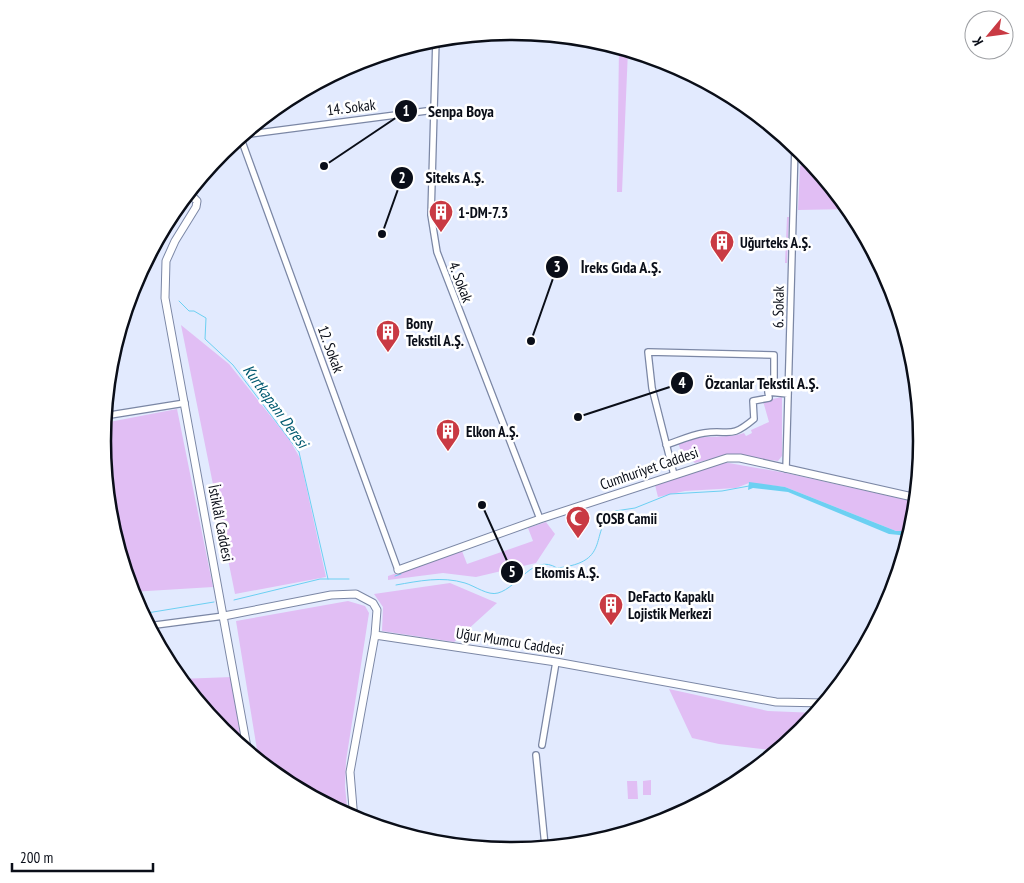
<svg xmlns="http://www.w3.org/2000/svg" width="1024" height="883" viewBox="0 0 1024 883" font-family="'PT Sans Narrow',sans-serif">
  <rect width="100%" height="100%" fill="#e2eafe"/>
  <!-- green -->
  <path fill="#e1bef4" d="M 619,47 L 628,50 L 622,192 L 617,192 Z
    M 811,162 L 819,173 L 819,176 L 822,176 L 850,209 L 798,210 L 800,166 Z
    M 787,217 L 789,217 L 787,263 L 785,263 Z
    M 181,325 L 229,364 L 289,439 L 300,458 L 326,577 L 235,594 Z
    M 782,397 L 782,456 L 778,461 L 727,455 L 695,463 L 681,451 L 678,443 C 700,433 723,440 744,433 L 746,436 L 752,433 L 751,430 L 769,422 L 763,401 Z
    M 177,409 L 213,587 L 131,592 L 110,521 L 102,441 L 104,423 Z
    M 723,462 L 786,473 L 916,502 L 911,531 L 896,531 L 785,487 L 749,483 L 736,488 L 685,491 L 658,497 L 655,485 Z
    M 546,522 L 555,534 L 536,563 L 476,577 L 443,573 L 388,580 L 388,576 L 462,551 L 467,564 L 533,541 L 528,528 Z
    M 450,583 L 497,603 L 454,642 L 382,631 L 383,607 L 374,594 Z
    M 348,601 L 365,606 L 369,613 L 346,761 L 345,786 L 348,817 L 284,782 L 259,762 L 236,621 Z
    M 232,677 L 243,749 L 222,731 L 179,679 Z
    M 669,689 L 768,711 L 817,713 L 802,732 L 778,751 L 719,744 L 692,738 Z
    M 651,780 L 651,795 L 643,795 L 643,781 Z
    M 627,781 L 637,781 L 638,799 L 628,799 Z"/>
  <!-- water -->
  <path fill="#6cd0f2" d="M 749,482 L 785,487 L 896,531 L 911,531 L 910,536 L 889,534 L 788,492 L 753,488 L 748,490 Z"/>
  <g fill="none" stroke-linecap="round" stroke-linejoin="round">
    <!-- stream -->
    <path stroke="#6cd0f2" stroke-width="1" d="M 179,301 L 189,311 L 194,311 L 206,318 L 205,339 L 233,365 L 299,452 L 328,579
      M 395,576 L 401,574
      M 396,585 C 419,581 442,576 465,583 C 475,586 488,596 498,593 C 519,587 533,553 557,568 C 614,562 587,531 615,511 L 635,508 L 670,494 L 722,491 L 749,486
      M 234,600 L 320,579 L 349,579
      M 141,614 L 214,602"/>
    <defs>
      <path id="minor" d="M 436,39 L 431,215 L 437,252 L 540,519
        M 242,135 L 434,110
        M 240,136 L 398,570
        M 104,416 L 185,403
        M 666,445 C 678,441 691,435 704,433 C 730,429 729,440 754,419 L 753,401 L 769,398 L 768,392 L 788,394
        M 786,469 L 795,145
        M 674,475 L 652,388 L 648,352 L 774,355 L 774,383
        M 148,626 L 224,616
        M 542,745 L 556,662
        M 536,755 L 545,846"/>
      <path id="tertiary" d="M 188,192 L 197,201 L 196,207 L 175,241 L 166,261 L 165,298 L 248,753
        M 398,570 L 540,519 L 727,458 L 740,458 L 917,498
        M 224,616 L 331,595 L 356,594 L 373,603 L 377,610 L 375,635 L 350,772 L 354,820
        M 375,635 L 556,662 L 776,702 L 825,703
        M 484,849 L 595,843"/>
    </defs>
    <!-- minor casing -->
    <use href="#minor" stroke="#7b87a5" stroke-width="8"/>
    <!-- tertiary casing -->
    <use href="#tertiary" stroke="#7b87a5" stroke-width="9"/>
    <!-- minor -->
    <use href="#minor" stroke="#fff" stroke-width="5.5"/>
    <!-- tertiary -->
    <use href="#tertiary" stroke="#fff" stroke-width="7"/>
  </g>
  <!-- icons -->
  <defs>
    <symbol id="building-pin" viewBox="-11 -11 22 30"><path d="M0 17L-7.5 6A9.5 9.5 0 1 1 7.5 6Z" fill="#c93a43" stroke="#fff"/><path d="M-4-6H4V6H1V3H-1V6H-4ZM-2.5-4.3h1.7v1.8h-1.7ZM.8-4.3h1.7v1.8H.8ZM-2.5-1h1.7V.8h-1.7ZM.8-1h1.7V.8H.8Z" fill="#fff"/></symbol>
    <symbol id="mosque-pin" viewBox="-11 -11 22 30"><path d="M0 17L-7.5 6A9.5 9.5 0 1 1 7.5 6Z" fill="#c93a43" stroke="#fff"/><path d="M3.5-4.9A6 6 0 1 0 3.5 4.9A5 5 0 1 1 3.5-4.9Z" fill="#fff"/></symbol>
  </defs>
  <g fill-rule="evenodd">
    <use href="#building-pin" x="427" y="198" width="28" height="38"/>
    <use href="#building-pin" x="708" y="228" width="28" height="38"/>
    <use href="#building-pin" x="374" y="318" width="28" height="38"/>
    <use href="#building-pin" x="434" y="417" width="28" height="38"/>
    <use href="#mosque-pin" x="564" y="504" width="28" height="38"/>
    <use href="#building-pin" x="597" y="591" width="28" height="38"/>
  </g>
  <g text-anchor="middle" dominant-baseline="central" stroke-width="5" stroke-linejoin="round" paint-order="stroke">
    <!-- street labels -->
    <g font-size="15" fill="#0a0e18" stroke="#fff">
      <text transform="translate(351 107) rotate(-7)">14. Sokak</text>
      <text transform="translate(461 282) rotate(69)">4. Sokak</text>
      <text transform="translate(778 307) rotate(-89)">6. Sokak</text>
      <text transform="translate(331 349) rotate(70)">12. Sokak</text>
      <text transform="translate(649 468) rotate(-19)">Cumhuriyet Caddesi</text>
      <text transform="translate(221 523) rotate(79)">İstiklâl Caddesi</text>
      <text transform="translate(510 641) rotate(9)">Uğur Mumcu Caddesi</text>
    </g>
    <!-- poi labels -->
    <g font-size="15" font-weight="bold" fill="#0a0e18" stroke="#fff" text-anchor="start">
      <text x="458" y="212">1-DM-7.3</text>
      <text x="740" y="242">Uğurteks A.Ş.</text>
      <text x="406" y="323">Bony<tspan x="406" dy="17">Tekstil A.Ş.</tspan></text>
      <text x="466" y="431">Elkon A.Ş.</text>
      <text x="596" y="518">ÇOSB Camii</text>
      <text x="628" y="596">DeFacto Kapaklı<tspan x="628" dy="17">Lojistik Merkezi</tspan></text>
    </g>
    <!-- water labels -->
    <g font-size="16" font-style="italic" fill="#005970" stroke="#fff">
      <text transform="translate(276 406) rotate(54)">Kurtkapanı Deresi</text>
    </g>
  </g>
  <!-- crop -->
  <path d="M0 0H1024V883H0ZM111 441a401 401 0 1 1 802 0a401 401 0 1 1-802 0Z" fill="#fff" fill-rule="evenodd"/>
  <path fill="none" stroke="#0a0e18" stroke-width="2.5" d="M111 441a401 401 0 1 1 802 0a401 401 0 1 1-802 0Z"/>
  <!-- callouts -->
  <path fill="none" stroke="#0a0e18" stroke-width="2" d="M324 166L406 111M382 234L402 178M531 341L557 267M578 417L682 383M482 505L512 572"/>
  <g fill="#0a0e18" stroke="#fff" stroke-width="2">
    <circle cx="324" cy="166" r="5"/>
    <circle cx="382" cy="234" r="5"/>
    <circle cx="531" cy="341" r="5"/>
    <circle cx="578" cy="417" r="5"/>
    <circle cx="482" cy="505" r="5"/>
    <circle cx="406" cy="111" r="12"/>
    <circle cx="402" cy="178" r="12"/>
    <circle cx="557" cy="267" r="12"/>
    <circle cx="682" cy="383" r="12"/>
    <circle cx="512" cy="572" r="12"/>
  </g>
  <g font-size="15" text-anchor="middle" font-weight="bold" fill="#fff">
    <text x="406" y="116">1</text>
    <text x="402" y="183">2</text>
    <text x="557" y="272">3</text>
    <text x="682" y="388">4</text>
    <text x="512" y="577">5</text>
  </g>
  <g font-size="16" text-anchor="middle" font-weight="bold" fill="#0a0e18" stroke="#fff" stroke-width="5" stroke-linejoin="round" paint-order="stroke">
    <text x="461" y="117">Senpa Boya</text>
    <text x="455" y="183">Siteks A.Ş.</text>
    <text x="621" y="273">İreks Gıda A.Ş.</text>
    <text x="762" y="389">Özcanlar Tekstil A.Ş.</text>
    <text x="567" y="578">Ekomis A.Ş.</text>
  </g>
  <!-- north arrow -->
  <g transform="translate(989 35) rotate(241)"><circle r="24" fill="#ffffff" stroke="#9d9fa3"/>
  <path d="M0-4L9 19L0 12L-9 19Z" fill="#c93a43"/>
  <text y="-8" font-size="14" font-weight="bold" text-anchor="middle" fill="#0a0e18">K</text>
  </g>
  <!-- scale -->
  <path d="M12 863v8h141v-8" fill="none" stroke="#0a0e18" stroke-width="2.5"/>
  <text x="20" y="863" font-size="15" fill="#0a0e18" stroke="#ffffff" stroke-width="4" paint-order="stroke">200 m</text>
</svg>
